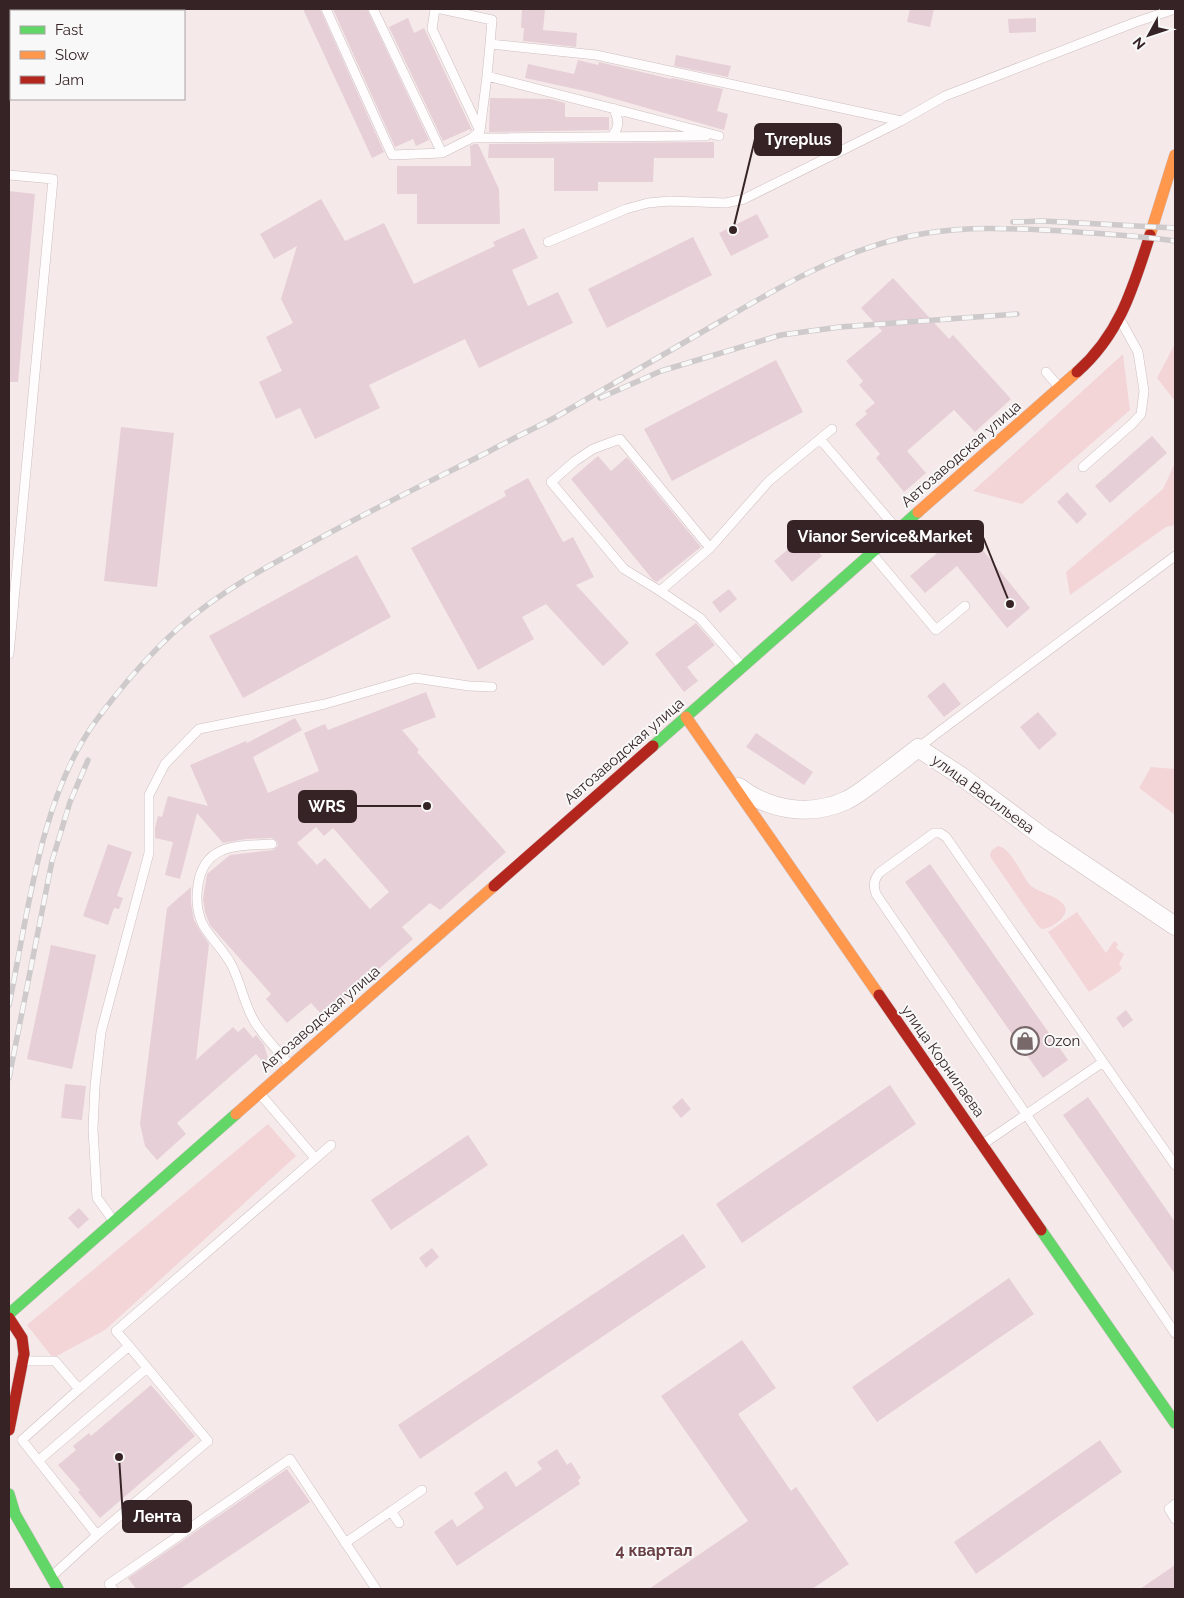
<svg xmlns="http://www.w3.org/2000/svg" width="1184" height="1598" viewBox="0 0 1184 1598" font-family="Raleway,sans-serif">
  <rect width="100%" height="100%" fill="#f5e9ea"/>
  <!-- green -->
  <path fill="#f3d5d8" d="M 1175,344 L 1175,401 L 1157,378 Z
    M 1123,354 L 1130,410 L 1022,504 L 973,491 Z
    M 1175,463 L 1175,525 L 1166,527 L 1070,595 L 1066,572 L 1163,489 Z
    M 1151,767 L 1175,769 L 1175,815 L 1139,788 Z
    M 998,846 C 1010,847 1022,875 1029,884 C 1037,894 1078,899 1062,918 C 1057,924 1049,928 1042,929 L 1038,926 L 991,858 L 990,854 L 992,850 Z
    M 1077,912 L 1106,953 L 1114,941 L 1118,944 L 1116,948 L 1124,954 L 1119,964 L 1122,968 L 1119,972 L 1089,992 L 1048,932 Z
    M 268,1124 L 296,1156 L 105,1330 L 53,1358 L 27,1325 Z"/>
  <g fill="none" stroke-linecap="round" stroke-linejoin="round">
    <!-- stream -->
    <path stroke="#c4d6ee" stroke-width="4.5" d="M 31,9 L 33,11
      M 9,85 L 11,80"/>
  </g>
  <!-- building -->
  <path fill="#e6cfd7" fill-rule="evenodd" d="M 303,9 L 320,9 L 384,152 L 372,158 Z
    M 333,9 L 367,9 L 429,140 L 416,146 L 413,139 L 395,147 Z
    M 522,9 L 545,9 L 543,30 L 577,33 L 576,47 L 523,41 L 524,28 L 521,28 Z
    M 910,9 L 934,9 L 930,27 L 907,22 Z
    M 408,18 L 414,33 L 424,28 L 472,130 L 470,131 L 470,129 L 443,141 L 389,27 Z
    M 1036,18 L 1036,32 L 1009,33 L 1008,19 Z
    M 676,55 L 731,66 L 728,77 L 674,66 Z
    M 578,60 L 598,65 L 599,62 L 671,79 L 672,78 L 723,89 L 717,111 L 728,114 L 724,130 L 594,93 L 525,78 L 528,64 L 574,74 Z
    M 490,98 L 550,99 L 565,103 L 565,117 L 609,117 L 609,130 L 489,132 Z
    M 714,142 L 714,158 L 654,158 L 653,182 L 598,182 L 598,191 L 554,191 L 554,158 L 488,158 L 489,144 Z
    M 474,144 L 478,144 L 499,189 L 500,224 L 417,224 L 417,194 L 397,194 L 397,166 L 471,166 L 470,146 Z
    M 9,191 L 35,194 L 18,382 L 9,382 Z
    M 321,199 L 345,241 L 384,223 L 414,284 L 495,246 L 493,242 L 524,228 L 538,258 L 512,270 L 528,306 L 558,292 L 573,323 L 479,368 L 465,339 L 369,385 L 380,408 L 315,439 L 300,408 L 276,419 L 259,382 L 282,371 L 266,337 L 293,323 L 281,299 L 297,246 L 274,259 L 260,234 Z
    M 757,214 L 769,237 L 731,256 L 719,233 Z
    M 693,237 L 712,275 L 607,328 L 588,289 Z
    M 893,278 L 949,339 L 953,335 L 1011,399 L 975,432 L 954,410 L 907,451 L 926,473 L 904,492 L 876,458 L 880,454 L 855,424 L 867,414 L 865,411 L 875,403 L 859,385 L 863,381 L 846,361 L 882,331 L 861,308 Z
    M 776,360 L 803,412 L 672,481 L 644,429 Z
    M 121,427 L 174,433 L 157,587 L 104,581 Z
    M 1152,436 L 1167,453 L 1110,503 L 1095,486 Z
    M 598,456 L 611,471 L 627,457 L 701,547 L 657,582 L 653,580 L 571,479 Z
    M 528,478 L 563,542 L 573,537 L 594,577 L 576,585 L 629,643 L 603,666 L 546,604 L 522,617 L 534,639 L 478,670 L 411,548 L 506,496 L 504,491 Z
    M 1067,492 L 1087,514 L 1077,524 L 1057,502 Z
    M 970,525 L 985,544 L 981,548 L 1030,608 L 1007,628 L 957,566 L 925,593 L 910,576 Z
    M 805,535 L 822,556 L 792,582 L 774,561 Z
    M 357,555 L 391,617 L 243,698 L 209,636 Z
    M 729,589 L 737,599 L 720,613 L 712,602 Z
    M 696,623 L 715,645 L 687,667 L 698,681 L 684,692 L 655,654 Z
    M 944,682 L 961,704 L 944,717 L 927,696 Z
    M 426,692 L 436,717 L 402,730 L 419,750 L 417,752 L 506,852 L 440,910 L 430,903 L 402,927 L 413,939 L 324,1017 L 311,1003 L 287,1023 L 266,999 L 271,994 L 210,925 L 205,912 L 203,899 L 207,874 L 230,855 L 273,850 L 278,846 L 277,841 L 272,838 L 246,839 L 223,843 L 197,813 L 180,879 L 165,875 L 173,842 L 155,838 L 155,828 L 158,816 L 162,817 L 168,796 L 208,806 L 190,765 L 246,741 L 247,743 L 295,718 L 302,730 L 253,757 L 268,793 L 319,771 L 304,733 L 325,724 L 328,730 ZM 316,827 L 324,836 L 333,828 L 389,892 L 370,909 L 325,858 L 317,865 L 297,843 Z
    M 1038,712 L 1057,734 L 1039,750 L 1020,727 Z
    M 756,733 L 813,772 L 804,785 L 746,747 Z
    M 108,844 L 132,852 L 117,896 L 123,898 L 119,909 L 114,908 L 108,925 L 83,916 Z
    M 930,864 L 1068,1060 L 1043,1078 L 905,882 Z
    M 191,887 L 191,904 L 194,920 L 200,931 L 209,944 L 196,1060 L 233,1027 L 238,1032 L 244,1027 L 253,1038 L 256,1035 L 264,1045 L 270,1064 L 267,1067 L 256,1054 L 177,1123 L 186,1134 L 157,1160 L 145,1146 L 140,1124 L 167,908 Z
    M 51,945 L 96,955 L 72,1069 L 27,1059 Z
    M 1126,1010 L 1133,1020 L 1123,1028 L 1116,1018 Z
    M 65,1084 L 86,1086 L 82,1120 L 61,1118 Z
    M 890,1085 L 916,1124 L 742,1243 L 716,1204 Z
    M 1088,1097 L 1175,1222 L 1175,1274 L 1063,1115 Z
    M 682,1098 L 691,1109 L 681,1118 L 672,1107 Z
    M 468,1135 L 488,1165 L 391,1230 L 371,1200 Z
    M 79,1208 L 89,1219 L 78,1229 L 68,1218 Z
    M 683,1234 L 706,1267 L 420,1459 L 398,1425 Z
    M 432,1248 L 439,1257 L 426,1268 L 419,1258 Z
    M 1009,1278 L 1034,1314 L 877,1422 L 852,1387 Z
    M 742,1340 L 776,1388 L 738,1414 L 791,1491 L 796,1487 L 849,1564 L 812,1589 L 649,1589 L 748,1521 L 661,1396 Z
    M 151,1385 L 195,1436 L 100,1518 L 78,1492 L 80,1490 L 58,1465 L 76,1450 L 73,1446 L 89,1433 L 91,1436 Z
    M 1100,1440 L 1122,1472 L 976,1574 L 954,1542 Z
    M 557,1449 L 567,1465 L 571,1462 L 581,1478 L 578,1480 L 580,1484 L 457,1566 L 434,1532 L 452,1519 L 457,1527 L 484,1508 L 474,1493 L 506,1471 L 516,1487 L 542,1469 L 537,1462 Z
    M 287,1469 L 310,1502 L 180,1589 L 136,1589 L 128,1578 Z
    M 1175,1565 L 1175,1589 L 1140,1589 Z"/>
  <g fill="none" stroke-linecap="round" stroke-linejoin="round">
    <defs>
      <path id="lane" d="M 326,9 L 392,155 L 442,153 L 472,138 L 480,131 L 487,76
        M 373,9 L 442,153
        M 435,9 L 432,29 L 480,131
        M 441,9 L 492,20 L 490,44 L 596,55 L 901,121
        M 490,44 L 487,76 L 719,136
        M 612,136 C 620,127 619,119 613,108
        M 472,138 L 706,136
        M 9,175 L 53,179 L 9,654
        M 548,242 L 626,209 L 648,203 L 669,201 L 726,203 L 744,199 L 901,121 L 945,96 L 1136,22 L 1175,9
        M 1046,372 L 1059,387
        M 820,439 L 896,528
        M 1083,467 L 1132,424 L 1141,414 L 1144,391 L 1138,352 L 1122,323
        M 710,548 L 620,439 L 593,449 L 575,461 L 551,482 L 624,569 L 660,591 L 700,618 L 741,665
        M 873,555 L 936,630 L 965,606
        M 660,591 L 710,548 L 769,481 L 832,429
        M 918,748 L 936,734 L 1175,556
        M 272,844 C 238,846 204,843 198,885 C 196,897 197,911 202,923 C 209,937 223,949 231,964 C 241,982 244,1006 256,1024 C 265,1038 279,1052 290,1065
        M 261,1095 L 315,1158
        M 983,1144 L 1103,1062
        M 1175,1165 L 946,837 L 940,833 L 934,833 L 879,873 C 874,880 873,885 876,894 L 1175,1333
        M 113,1220 L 97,1198 L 93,1129 L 95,1086 L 101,1032 L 149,853 L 149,795 L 165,764 L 199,729 L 325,704 L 415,678 L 469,686 L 492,687
        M 25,1361 L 55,1361 L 79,1389 L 129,1346 L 116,1331 L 331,1145
        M 79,1389 L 22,1440 L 97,1535 L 208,1441 L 129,1346
        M 39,1460 L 147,1368
        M 1175,1504 L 1169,1509 L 1175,1519
        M 391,1511 L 399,1523
        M 345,1543 L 422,1490
        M 52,1576 L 97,1535
        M 113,1589 L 109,1584 L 290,1459 L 376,1589"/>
      <path id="street" d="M 739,787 C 770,811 811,817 847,800 C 857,795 867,787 875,781 C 890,770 904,759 918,748 L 961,776 L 1043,837 L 1175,926"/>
      <path id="fast" d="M 653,746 L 918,512
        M 1041,1230 L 1175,1423
        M 9,1314 L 236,1114
        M 9,1494 L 15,1514 L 58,1589"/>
      <path id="slow" d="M 1150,235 L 1175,155
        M 918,512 L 1077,372
        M 686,717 L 879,995
        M 236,1114 L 494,886"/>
      <path id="jam" d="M 1077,372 C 1120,334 1133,288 1150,235
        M 494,886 L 653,746
        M 879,995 L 1041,1230
        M 9,1318 L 22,1338 L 24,1354 L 9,1430"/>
    </defs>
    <!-- lane casing -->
    <use href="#lane" stroke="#cdbfc0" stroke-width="10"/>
    <!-- street casing -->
    <use href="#street" stroke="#cdbfc0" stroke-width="19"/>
    <!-- fast casing -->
    <use href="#fast" stroke="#cdbfc0" stroke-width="12"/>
    <!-- slow casing -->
    <use href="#slow" stroke="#cdbfc0" stroke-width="12"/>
    <!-- jam casing -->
    <use href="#jam" stroke="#cdbfc0" stroke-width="12"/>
    <!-- lane -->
    <use href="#lane" stroke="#fefcfc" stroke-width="9"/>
    <!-- street -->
    <use href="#street" stroke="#fefcfc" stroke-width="18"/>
    <!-- fast -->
    <use href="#fast" stroke="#63d668" stroke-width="11"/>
    <!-- slow -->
    <use href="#slow" stroke="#ff974d" stroke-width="11"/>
    <!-- jam -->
    <use href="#jam" stroke="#b3261e" stroke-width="11"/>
    <defs>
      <path id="rail" d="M 1013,222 L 1043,221 L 1175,228
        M 600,398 L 661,371 L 781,335 L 840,327 L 1017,314
        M 9,1005 C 28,914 40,798 95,722 C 121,687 149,654 182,625 C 220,592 266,567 311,543 C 369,511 429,482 488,452 C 510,440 533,429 556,417 C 611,385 666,353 721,321 C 776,289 832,256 894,240 C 953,224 1016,228 1076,232 C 1109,234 1142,236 1175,241
        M 9,1078 L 52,861 L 70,802 L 88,760"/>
    </defs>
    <!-- rail casing -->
    <use href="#rail" stroke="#cecacb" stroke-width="5.5"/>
    <!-- rail -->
    <use href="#rail" stroke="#f8f8f8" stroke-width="4" stroke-dasharray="11" stroke-linecap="butt"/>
  </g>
  <!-- icons -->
  <defs>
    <symbol id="shop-ring" viewBox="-11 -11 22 22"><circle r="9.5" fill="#f8f8f8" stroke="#79686a" stroke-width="1.5"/><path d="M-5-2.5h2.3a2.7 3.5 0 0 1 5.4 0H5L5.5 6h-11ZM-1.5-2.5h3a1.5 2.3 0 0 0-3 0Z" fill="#79686a"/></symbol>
  </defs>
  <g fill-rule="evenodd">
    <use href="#shop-ring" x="1009" y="1025" width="32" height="32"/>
  </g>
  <g text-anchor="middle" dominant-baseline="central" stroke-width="4" stroke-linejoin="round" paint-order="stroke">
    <!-- street labels -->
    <g font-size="15" fill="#362325" stroke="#f8f8f8">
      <text transform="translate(961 454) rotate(-41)">Автозаводская улица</text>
      <text transform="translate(624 751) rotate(-41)">Автозаводская улица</text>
      <text transform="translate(983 794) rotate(36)">улица Васильева</text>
      <text transform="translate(320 1019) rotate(-41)">Автозаводская улица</text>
      <text transform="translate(943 1061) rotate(55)">улица Корнилаева</text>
    </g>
    <!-- poi labels -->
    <g font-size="15" fill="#362325" stroke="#f8f8f8" text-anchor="start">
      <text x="1044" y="1041">Ozon</text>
    </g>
    <!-- neighbourhood labels -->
    <g font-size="16" font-weight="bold" fill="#693f44" stroke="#f8f8f8">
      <text x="654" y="1550">4 квартал</text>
    </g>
  </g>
  <!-- callouts -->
  <path fill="none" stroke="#362325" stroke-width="2" d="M733 230L755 139M1010 604L983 537M427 806L356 806M119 1457L123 1517"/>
  <g fill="#362325" stroke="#f8f8f8" stroke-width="2">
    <circle cx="733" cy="230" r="5"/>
    <circle cx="1010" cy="604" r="5"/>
    <circle cx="427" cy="806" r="5"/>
    <circle cx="119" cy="1457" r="5"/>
  </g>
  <g fill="#362325" stroke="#362325" stroke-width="2">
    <rect x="755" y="124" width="86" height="31" rx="5"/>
    <rect x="788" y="521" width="195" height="31" rx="5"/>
    <rect x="299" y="791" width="57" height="31" rx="5"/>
    <rect x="123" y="1501" width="68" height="31" rx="5"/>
  </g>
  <g font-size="16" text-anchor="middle" font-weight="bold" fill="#fff">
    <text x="798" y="145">Tyreplus</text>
    <text x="885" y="542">Vianor Service&amp;Market</text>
    <text x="327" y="812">WRS</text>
    <text x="157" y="1522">Лента</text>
  </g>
  <!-- border -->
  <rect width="1184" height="1598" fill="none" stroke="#362325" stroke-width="20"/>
  <!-- legend -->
  <rect x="10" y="10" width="175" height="90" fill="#f8f8f8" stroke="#aaa3a4"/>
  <rect x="20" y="26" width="25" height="8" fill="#63d668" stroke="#aaa3a4"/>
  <text x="55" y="35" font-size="15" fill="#362325">Fast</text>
  <rect x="20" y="51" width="25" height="8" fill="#ff974d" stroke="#aaa3a4"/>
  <text x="55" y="60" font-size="15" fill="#362325">Slow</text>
  <rect x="20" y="76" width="25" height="8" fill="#b3261e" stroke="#aaa3a4"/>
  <text x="55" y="85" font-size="15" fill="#362325">Jam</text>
  <!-- north arrow -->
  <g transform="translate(1149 35) rotate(230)" stroke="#f8f8f8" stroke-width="4" paint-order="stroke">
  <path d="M0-4L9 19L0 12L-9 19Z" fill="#362325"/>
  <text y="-8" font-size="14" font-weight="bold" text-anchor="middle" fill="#362325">N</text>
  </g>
</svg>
